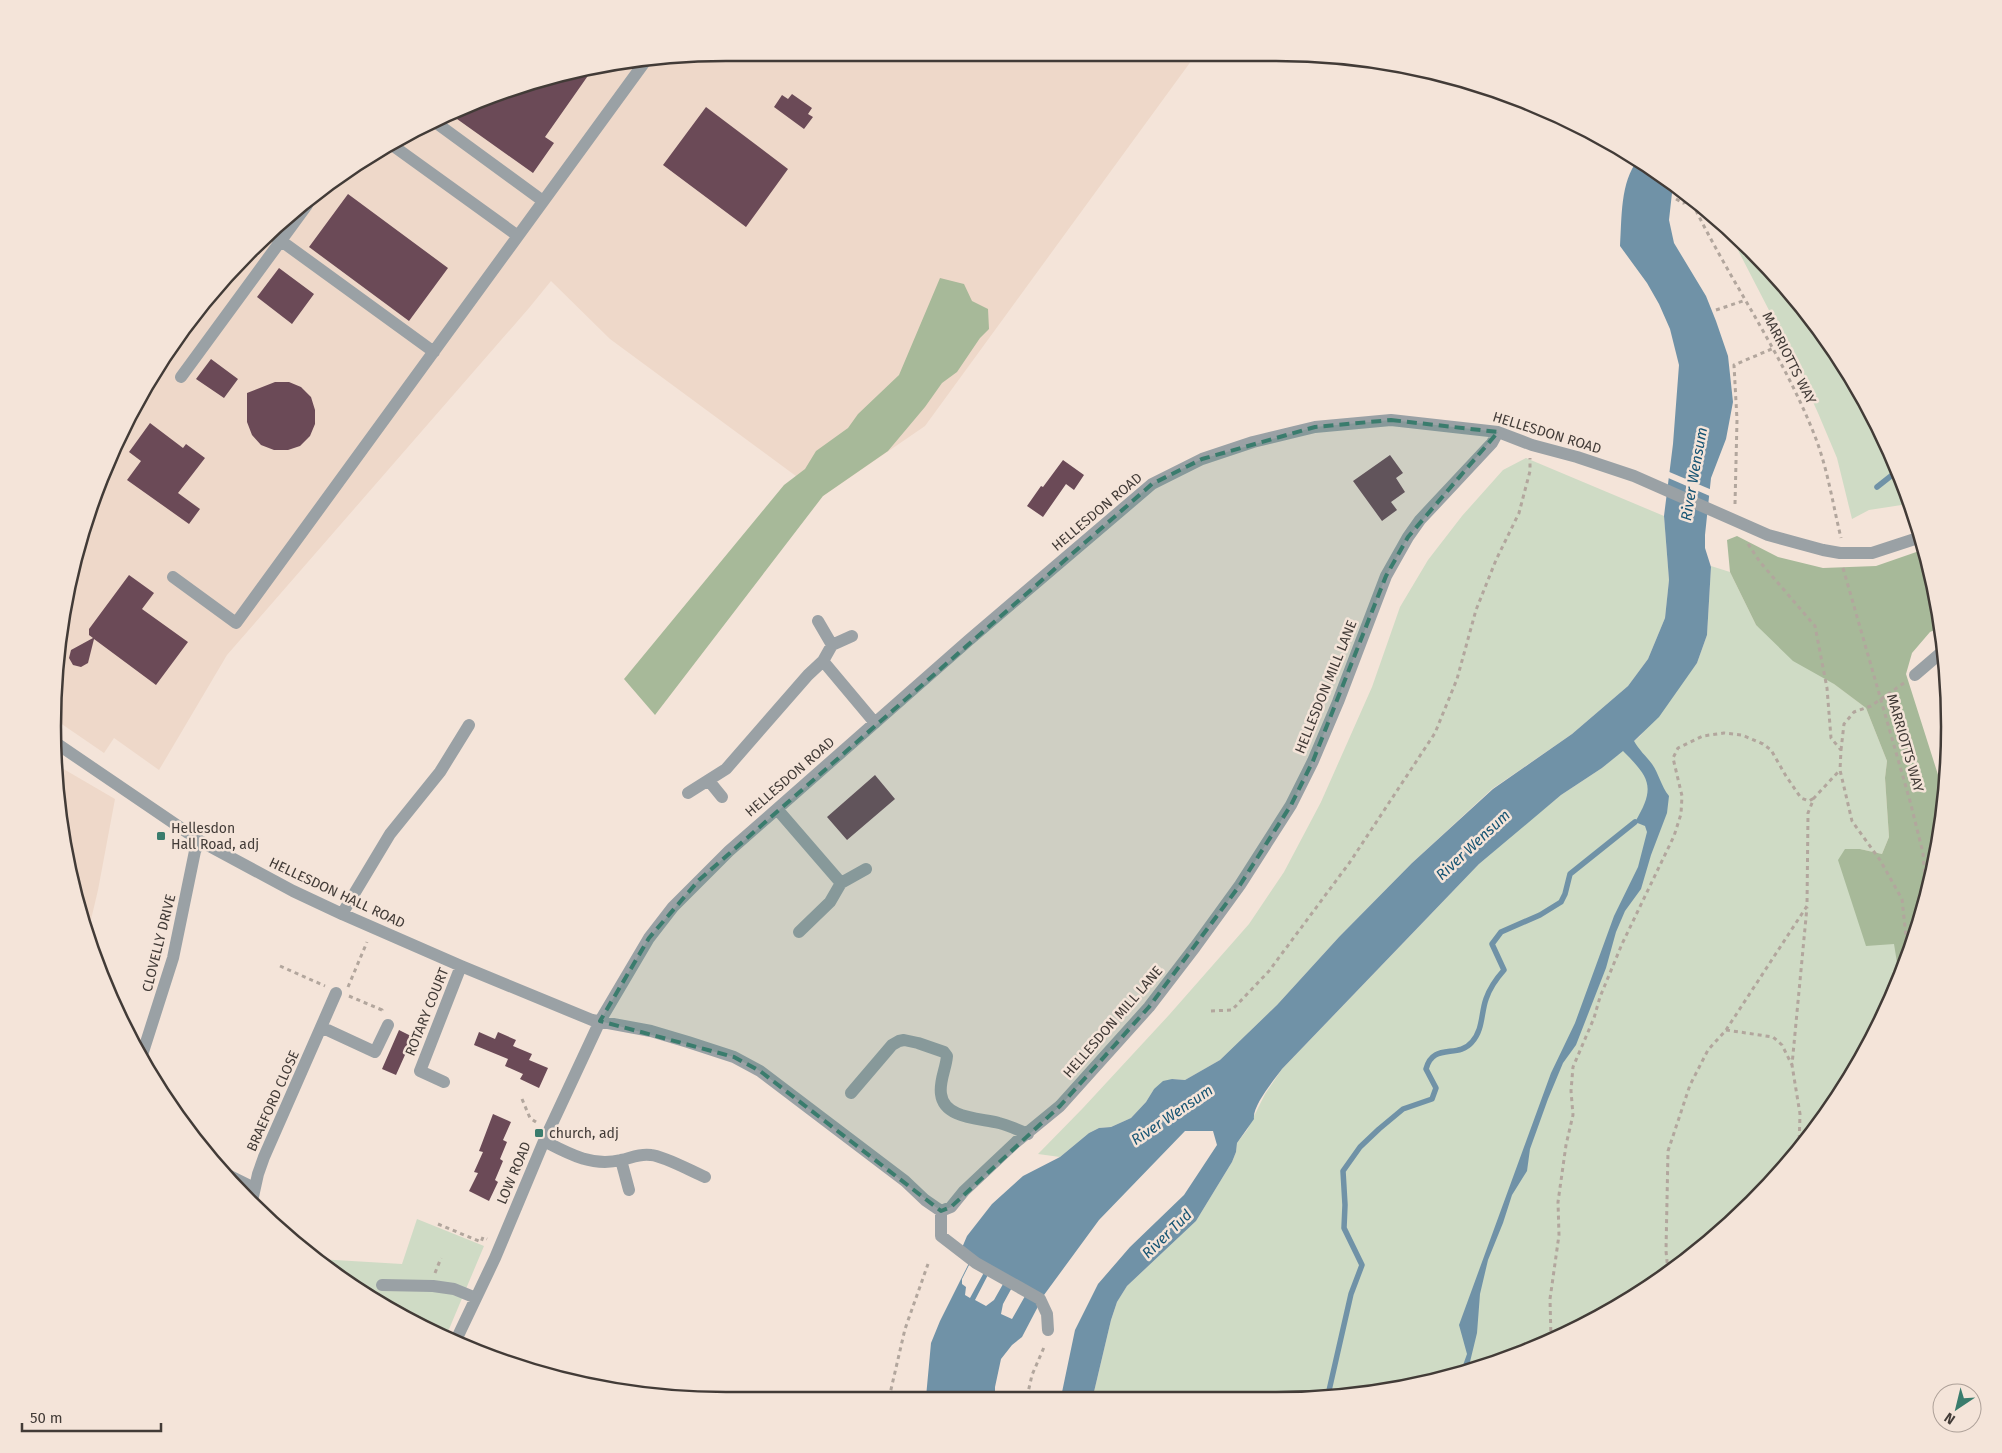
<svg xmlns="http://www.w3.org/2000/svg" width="2002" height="1453" viewBox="0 0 2002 1453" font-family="'Fira Sans',sans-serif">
  <rect width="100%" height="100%" fill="#f4e4d9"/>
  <!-- built -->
  <path fill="#eed8c9" d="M 727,53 L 1197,53 L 925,426 L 823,496 L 610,339 L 551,281 L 529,308 L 227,655 L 159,770 L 114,738 L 104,753 L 53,718 L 65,595 L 122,429 L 220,282 L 352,166 L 468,104 L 552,76 Z
    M 55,764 L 115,799 L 98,890 L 89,928 L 58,814 Z"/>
  <!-- green -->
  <path fill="#cfdbc5" d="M 1725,225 L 1810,316 L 1880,428 L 1908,504 L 1869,510 L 1852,519 L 1837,458 L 1818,413 L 1790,351 Z
    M 1526,458 L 1664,516 L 1669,580 L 1665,618 L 1648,659 L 1628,686 L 1572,734 L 1492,789 L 1412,863 L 1339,937 L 1277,1005 L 1220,1060 L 1185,1080 L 1172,1079 L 1154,1089 L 1146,1102 L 1131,1118 L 1111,1127 L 1099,1128 L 1089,1133 L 1060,1157 L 1038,1154 L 1083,1108 L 1169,1015 L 1249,924 L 1284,872 L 1321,802 L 1372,687 L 1400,607 L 1428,560 L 1462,516 L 1503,470 Z
    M 1711,566 L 1730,572 L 1756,625 L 1866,708 L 1887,761 L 1885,778 L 1889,837 L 1882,854 L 1860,849 L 1895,944 L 1899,975 L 1859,1063 L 1782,1171 L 1686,1261 L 1534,1349 L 1364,1395 L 1093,1396 L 1111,1320 L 1117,1302 L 1127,1286 L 1196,1221 L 1232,1162 L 1236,1152 L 1237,1143 L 1247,1130 L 1265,1094 L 1282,1069 L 1479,864 L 1529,821 L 1561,795 L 1602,768 L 1640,736 L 1697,663 L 1707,635 Z
    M 417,1219 L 484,1246 L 447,1334 L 390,1310 L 318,1259 L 402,1264 Z"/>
  <!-- forest -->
  <path fill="#a7b999" d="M 940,278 L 964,284 L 972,301 L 988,309 L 989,329 L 980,338 L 957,372 L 942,383 L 925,407 L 888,451 L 823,496 L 655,715 L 624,679 L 784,485 L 805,469 L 816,451 L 848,428 L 858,414 L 899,375 Z
    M 1737,536 L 1778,557 L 1823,568 L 1876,566 L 1925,549 L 1926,552 L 1939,628 L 1930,632 L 1912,653 L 1906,674 L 1940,781 L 1944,797 L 1944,814 L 1914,943 L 1899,975 L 1894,944 L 1866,946 L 1838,860 L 1845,849 L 1860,849 L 1882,854 L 1889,837 L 1885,778 L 1887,761 L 1866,708 L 1834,684 L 1793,661 L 1756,625 L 1730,572 L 1727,540 Z"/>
  <!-- water -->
  <path fill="#7092a7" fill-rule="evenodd" d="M 1638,160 L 1650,166 L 1673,184 L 1669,220 L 1674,243 L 1706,296 L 1716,321 L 1728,356 L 1733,402 L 1726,439 L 1711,478 L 1705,535 L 1705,548 L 1711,567 L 1707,635 L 1697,663 L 1659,717 L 1634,741 C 1639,750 1646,756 1652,764 C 1659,774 1661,786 1669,796 L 1667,813 L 1651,855 L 1641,889 L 1625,911 L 1616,932 L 1606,968 L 1576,1045 L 1563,1063 L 1548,1099 L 1530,1149 L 1527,1171 L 1512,1195 L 1503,1223 L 1488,1260 L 1480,1294 L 1477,1333 L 1469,1366 L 1462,1368 L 1467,1354 L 1459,1325 L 1551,1073 L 1575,1023 L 1614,916 L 1638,867 L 1647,832 L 1645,826 L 1635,822 C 1656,787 1650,778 1623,751 L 1602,768 L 1561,795 L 1479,864 L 1282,1069 C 1274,1080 1252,1106 1254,1119 L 1237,1143 L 1236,1152 L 1232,1162 L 1196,1221 L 1127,1286 L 1117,1302 L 1111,1320 L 1093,1396 L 1061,1397 L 1075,1330 L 1098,1284 L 1130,1247 L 1184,1195 L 1217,1145 L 1213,1131 L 1185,1131 L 1099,1220 L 1044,1295 L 1022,1337 L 1012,1345 L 1001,1359 L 995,1387 L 995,1397 L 926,1397 L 931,1343 L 940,1321 L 969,1263 L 961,1250 L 967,1236 L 992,1204 L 1023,1176 L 1060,1157 L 1089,1133 L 1099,1128 L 1111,1127 L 1131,1118 L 1146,1102 L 1154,1089 L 1163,1081 L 1172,1079 L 1185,1080 L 1220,1060 L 1277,1005 L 1339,937 L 1412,863 L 1493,789 L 1572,734 L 1628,686 L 1648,659 L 1665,618 L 1669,580 L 1664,516 L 1673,444 L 1679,365 L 1670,329 L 1659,304 L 1647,283 L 1620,246 C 1622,218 1620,182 1638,160 ZM 972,1259 L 987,1267 L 970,1298 L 965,1295 L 966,1287 L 962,1284 L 962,1279 ZM 991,1269 L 1007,1277 L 994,1300 L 986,1306 L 975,1300 ZM 1015,1282 L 1029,1289 L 1012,1319 L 1001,1314 L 1003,1304 Z"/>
  <!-- pier -->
  <path fill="#f4e4d9" d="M 1667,471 L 1712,490 L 1712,497 L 1666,477 Z"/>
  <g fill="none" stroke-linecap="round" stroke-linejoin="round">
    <!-- stream -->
    <path stroke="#7092a7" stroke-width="5.5" d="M 1877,487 L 1896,472
      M 1328,1395 L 1351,1294 L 1362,1265 L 1344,1228 L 1345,1205 L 1343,1171 L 1360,1147 L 1379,1129 L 1403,1109 L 1432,1099 L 1436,1088 L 1426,1069 C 1433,1042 1458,1059 1472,1042 C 1483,1030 1481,1013 1486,999 C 1490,987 1496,979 1504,970 L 1492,944 L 1501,932 L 1540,915 L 1561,902 L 1565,894 L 1570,874 L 1635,822"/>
  </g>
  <!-- building -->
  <path fill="#6b4a57" d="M 592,70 L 545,137 L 554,143 L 533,173 L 450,114 L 468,104 L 552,76 Z
    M 792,94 L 812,108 L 808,114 L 813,117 L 804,129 L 774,107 L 782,95 L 788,99 Z
    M 706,107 L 788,169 L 746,227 L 663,165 Z
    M 348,194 L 448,268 L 409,321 L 309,247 Z
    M 279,268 L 314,294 L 292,324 L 257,297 Z
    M 211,359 L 238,379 L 224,398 L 196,379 Z
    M 275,382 L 289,382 L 301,387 L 311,397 L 315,410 L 315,424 L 310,436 L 300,446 L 288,450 L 274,450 L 261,445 L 252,435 L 247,422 L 247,393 Z
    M 150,423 L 183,448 L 186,444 L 205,458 L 178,493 L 200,509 L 189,524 L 127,480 L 141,461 L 129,452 Z
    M 1390,455 L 1403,473 L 1396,478 L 1405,492 L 1391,502 L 1397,510 L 1382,521 L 1353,481 Z
    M 1063,460 L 1084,475 L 1074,490 L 1066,484 L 1043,517 L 1027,506 L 1041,486 L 1043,487 Z
    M 129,575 L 154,593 L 142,609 L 188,642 L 156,685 L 94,639 L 88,663 L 81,667 L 73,665 L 69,658 L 71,650 L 93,638 L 89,635 L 89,629 Z
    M 875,775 L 895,799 L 847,840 L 827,817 Z
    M 399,1030 L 413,1037 L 396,1075 L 382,1069 Z
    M 479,1032 L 495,1039 L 498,1032 L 516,1040 L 513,1046 L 532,1054 L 529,1060 L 548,1068 L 539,1088 L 520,1079 L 523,1074 L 505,1066 L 508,1059 L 474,1045 Z
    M 493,1114 L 511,1122 L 503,1140 L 507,1142 L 500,1159 L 503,1161 L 495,1180 L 498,1182 L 489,1201 L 469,1191 L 478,1173 L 474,1172 L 483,1152 L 479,1151 Z"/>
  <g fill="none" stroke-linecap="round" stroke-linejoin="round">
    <!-- path -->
    <path stroke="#b2a69d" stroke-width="3" stroke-dasharray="4 4" stroke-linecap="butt" d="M 1689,196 C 1728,279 1783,353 1816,439 C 1828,471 1833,505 1841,538
      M 1676,199 L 1683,203 L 1691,200
      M 1694,206 L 1697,203
      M 1716,310 L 1746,300
      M 1735,504 L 1737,420 L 1734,365 L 1774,348
      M 1748,544 L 1760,562 L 1815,626 L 1827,688 L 1831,738 L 1841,750 L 1840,770 L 1852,821 L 1880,860 L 1902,899 L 1908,955
      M 1843,568 L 1910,801 L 1923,853 L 1926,890
      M 1841,750 L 1844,724 L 1854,712 L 1871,706 L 1904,683
      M 280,966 L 325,986
      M 348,987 L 367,942
      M 349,996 L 382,1010 L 381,1013
      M 1211,1011 L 1232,1010 L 1269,971 L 1350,862 L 1435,733 L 1457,679 L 1476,610 L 1496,560 L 1519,513 L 1530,471 L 1530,458
      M 1726,1030 L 1773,1037 L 1782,1045 L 1792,1065
      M 522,1099 L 530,1118 L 536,1122
      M 1799,1147 L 1800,1114 L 1792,1065 L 1807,907
      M 438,1224 L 481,1242 L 483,1237 L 487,1239
      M 1668,1271 L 1666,1251 L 1668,1151 L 1690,1085 L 1708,1050 L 1726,1030 L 1807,906 L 1808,813 L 1814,798 L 1839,771
      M 435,1273 L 441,1258
      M 1551,1339 L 1550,1299 L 1559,1235 L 1558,1202 L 1566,1145 L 1573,1115 L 1571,1091 L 1573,1067 L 1594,1018 L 1600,997 L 1622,944 L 1674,836 L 1681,814 L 1682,796 L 1673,758 L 1678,748 L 1703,736 L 1724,733 L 1742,735 L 1763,744 L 1771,750 L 1786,776 L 1801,798 L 1809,801 L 1814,798
      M 1027,1397 L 1032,1375 L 1045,1345
      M 889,1398 L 905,1329 L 928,1264"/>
    <!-- minor -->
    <path stroke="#9aa1a5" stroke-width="12" d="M 435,122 L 543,201
      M 392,145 L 518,236
      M 273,235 L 434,352
      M 181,377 L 307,205
      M 173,577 L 236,623 L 644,63
      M 832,645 L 852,636
      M 823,661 L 875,723
      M 1915,675 L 1943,651
      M 53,741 L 200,841 L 293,891 L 342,914 L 461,966 L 592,1020 L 651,1031 L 688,1042 L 734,1057 L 760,1071 L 905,1181 L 925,1200 L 941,1211 L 951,1207 L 964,1191 L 1016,1142 L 1060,1106 L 1149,1007 L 1195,947 L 1240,885 L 1291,805 L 1313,761 L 1338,702 L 1386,576 L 1408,537 L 1420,520 L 1492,443 L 1498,432
      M 709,781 L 722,797
      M 688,793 L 726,769 L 808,675 L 823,661 L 832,645 L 818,621
      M 777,809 L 841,883 L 866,869
      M 342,914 L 390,834 L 440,772 L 469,725
      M 799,932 L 830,902 L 841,883
      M 321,1027 L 375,1052 L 388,1025
      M 143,1052 L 173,958 L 195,851 L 200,841
      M 444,1082 L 420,1071 L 461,966
      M 851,1093 L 892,1045 L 899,1041 L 904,1040 L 918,1043 L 944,1052 L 947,1056 C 946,1069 939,1081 941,1094 C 944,1119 980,1118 999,1123 C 1008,1125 1018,1130 1028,1134
      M 544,1141 C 569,1154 592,1167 621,1160 C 631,1158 640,1153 651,1155 C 664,1156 691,1171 705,1177
      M 621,1160 L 629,1190
      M 228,1175 L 254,1188
      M 252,1201 L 258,1174 L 264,1157 L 336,993
      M 941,1211 L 941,1236 L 976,1263 L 1040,1299 L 1047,1314 L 1048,1330
      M 382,1285 L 433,1286 L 454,1289 L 476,1298
      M 457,1338 L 495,1258 L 544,1141 L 600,1021 L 649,938 L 673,907 L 729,851 L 777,809 L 969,640 L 1152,484 L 1202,459 L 1253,442 L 1315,427 L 1391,420 L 1498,432 L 1532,445 L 1577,457 L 1634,476 L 1768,535 L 1823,550 L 1840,553 L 1872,553 L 1921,537"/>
  </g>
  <!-- marked area -->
  <path fill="#3a7c6d" fill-opacity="0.2" stroke="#3a7c6d" stroke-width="4" stroke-dasharray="10 6" stroke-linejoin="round" d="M 1391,420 L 1498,432 L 1408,537 L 1386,576 L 1313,761 L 1291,805 L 1240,885 L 1149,1007 L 1060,1106 L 951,1207 L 941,1211 L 760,1071 L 734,1057 L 600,1021 L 649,938 L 699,880 L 1152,484 L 1202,459 L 1315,427 Z"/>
  <!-- markers -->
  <g fill="#3a7c6d" stroke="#f4e4d9" stroke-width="2">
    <rect x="156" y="831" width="10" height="10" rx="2.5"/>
    <rect x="534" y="1128" width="10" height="10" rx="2.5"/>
  </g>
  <g text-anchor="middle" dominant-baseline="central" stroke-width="5" stroke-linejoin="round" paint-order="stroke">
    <!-- street labels -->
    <g font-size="14" fill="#423b37" stroke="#f4e4d9">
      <text transform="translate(1789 358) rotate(63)">MARRIOTTS WAY</text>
      <text transform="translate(1547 433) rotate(17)">HELLESDON ROAD</text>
      <text transform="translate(1097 512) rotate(-40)">HELLESDON ROAD</text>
      <text transform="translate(1326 687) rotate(-68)">HELLESDON MILL LANE</text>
      <text transform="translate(1905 743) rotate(74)">MARRIOTTS WAY</text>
      <text transform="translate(790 777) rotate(-41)">HELLESDON ROAD</text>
      <text transform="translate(337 893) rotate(25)">HELLESDON HALL ROAD</text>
      <text transform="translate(159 943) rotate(-76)">CLOVELLY DRIVE</text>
      <text transform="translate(427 1012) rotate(-68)">ROTARY COURT</text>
      <text transform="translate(1113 1022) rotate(-49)">HELLESDON MILL LANE</text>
      <text transform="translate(273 1101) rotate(-66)">BRAEFORD CLOSE</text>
      <text transform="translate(514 1173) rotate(-67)">LOW ROAD</text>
    </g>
    <!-- poi labels -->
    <g font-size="14" fill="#423b37" stroke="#f4e4d9" text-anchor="start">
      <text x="171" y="828">Hellesdon<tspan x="171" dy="16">Hall Road, adj</tspan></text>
      <text x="549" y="1133">church, adj</text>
    </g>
    <!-- water labels -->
    <g font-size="15" font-style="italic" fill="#165473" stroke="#f4e4d9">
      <text transform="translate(1694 474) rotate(-80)">River Wensum</text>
      <text transform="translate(1473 845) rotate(-43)">River Wensum</text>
      <text transform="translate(1172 1115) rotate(-34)">River Wensum</text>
      <text transform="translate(1167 1234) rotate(-44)">River Tud</text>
    </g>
  </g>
  <!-- crop -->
  <path d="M0 0H2002V1453H0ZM726 61H1276A665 665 0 0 1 1941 726V727A665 665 0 0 1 1276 1392H726A665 665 0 0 1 61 727V726A665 665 0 0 1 726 61Z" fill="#f4e4d9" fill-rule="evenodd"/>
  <path fill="none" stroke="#423b37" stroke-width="2.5" d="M726 61H1276A665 665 0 0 1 1941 726V727A665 665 0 0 1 1276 1392H726A665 665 0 0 1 61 727V726A665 665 0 0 1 726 61Z"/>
  <!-- north arrow -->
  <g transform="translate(1957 1408) rotate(215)"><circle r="24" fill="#f4e4d9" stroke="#ada098"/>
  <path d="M0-4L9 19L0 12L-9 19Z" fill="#3a7c6d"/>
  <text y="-8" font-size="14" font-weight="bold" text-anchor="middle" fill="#423b37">N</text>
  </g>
  <!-- scale -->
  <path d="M22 1423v8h139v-8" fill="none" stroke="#423b37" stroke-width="2.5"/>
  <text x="30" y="1423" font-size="15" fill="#423b37" stroke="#f4e4d9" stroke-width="4" paint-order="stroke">50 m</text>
</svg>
